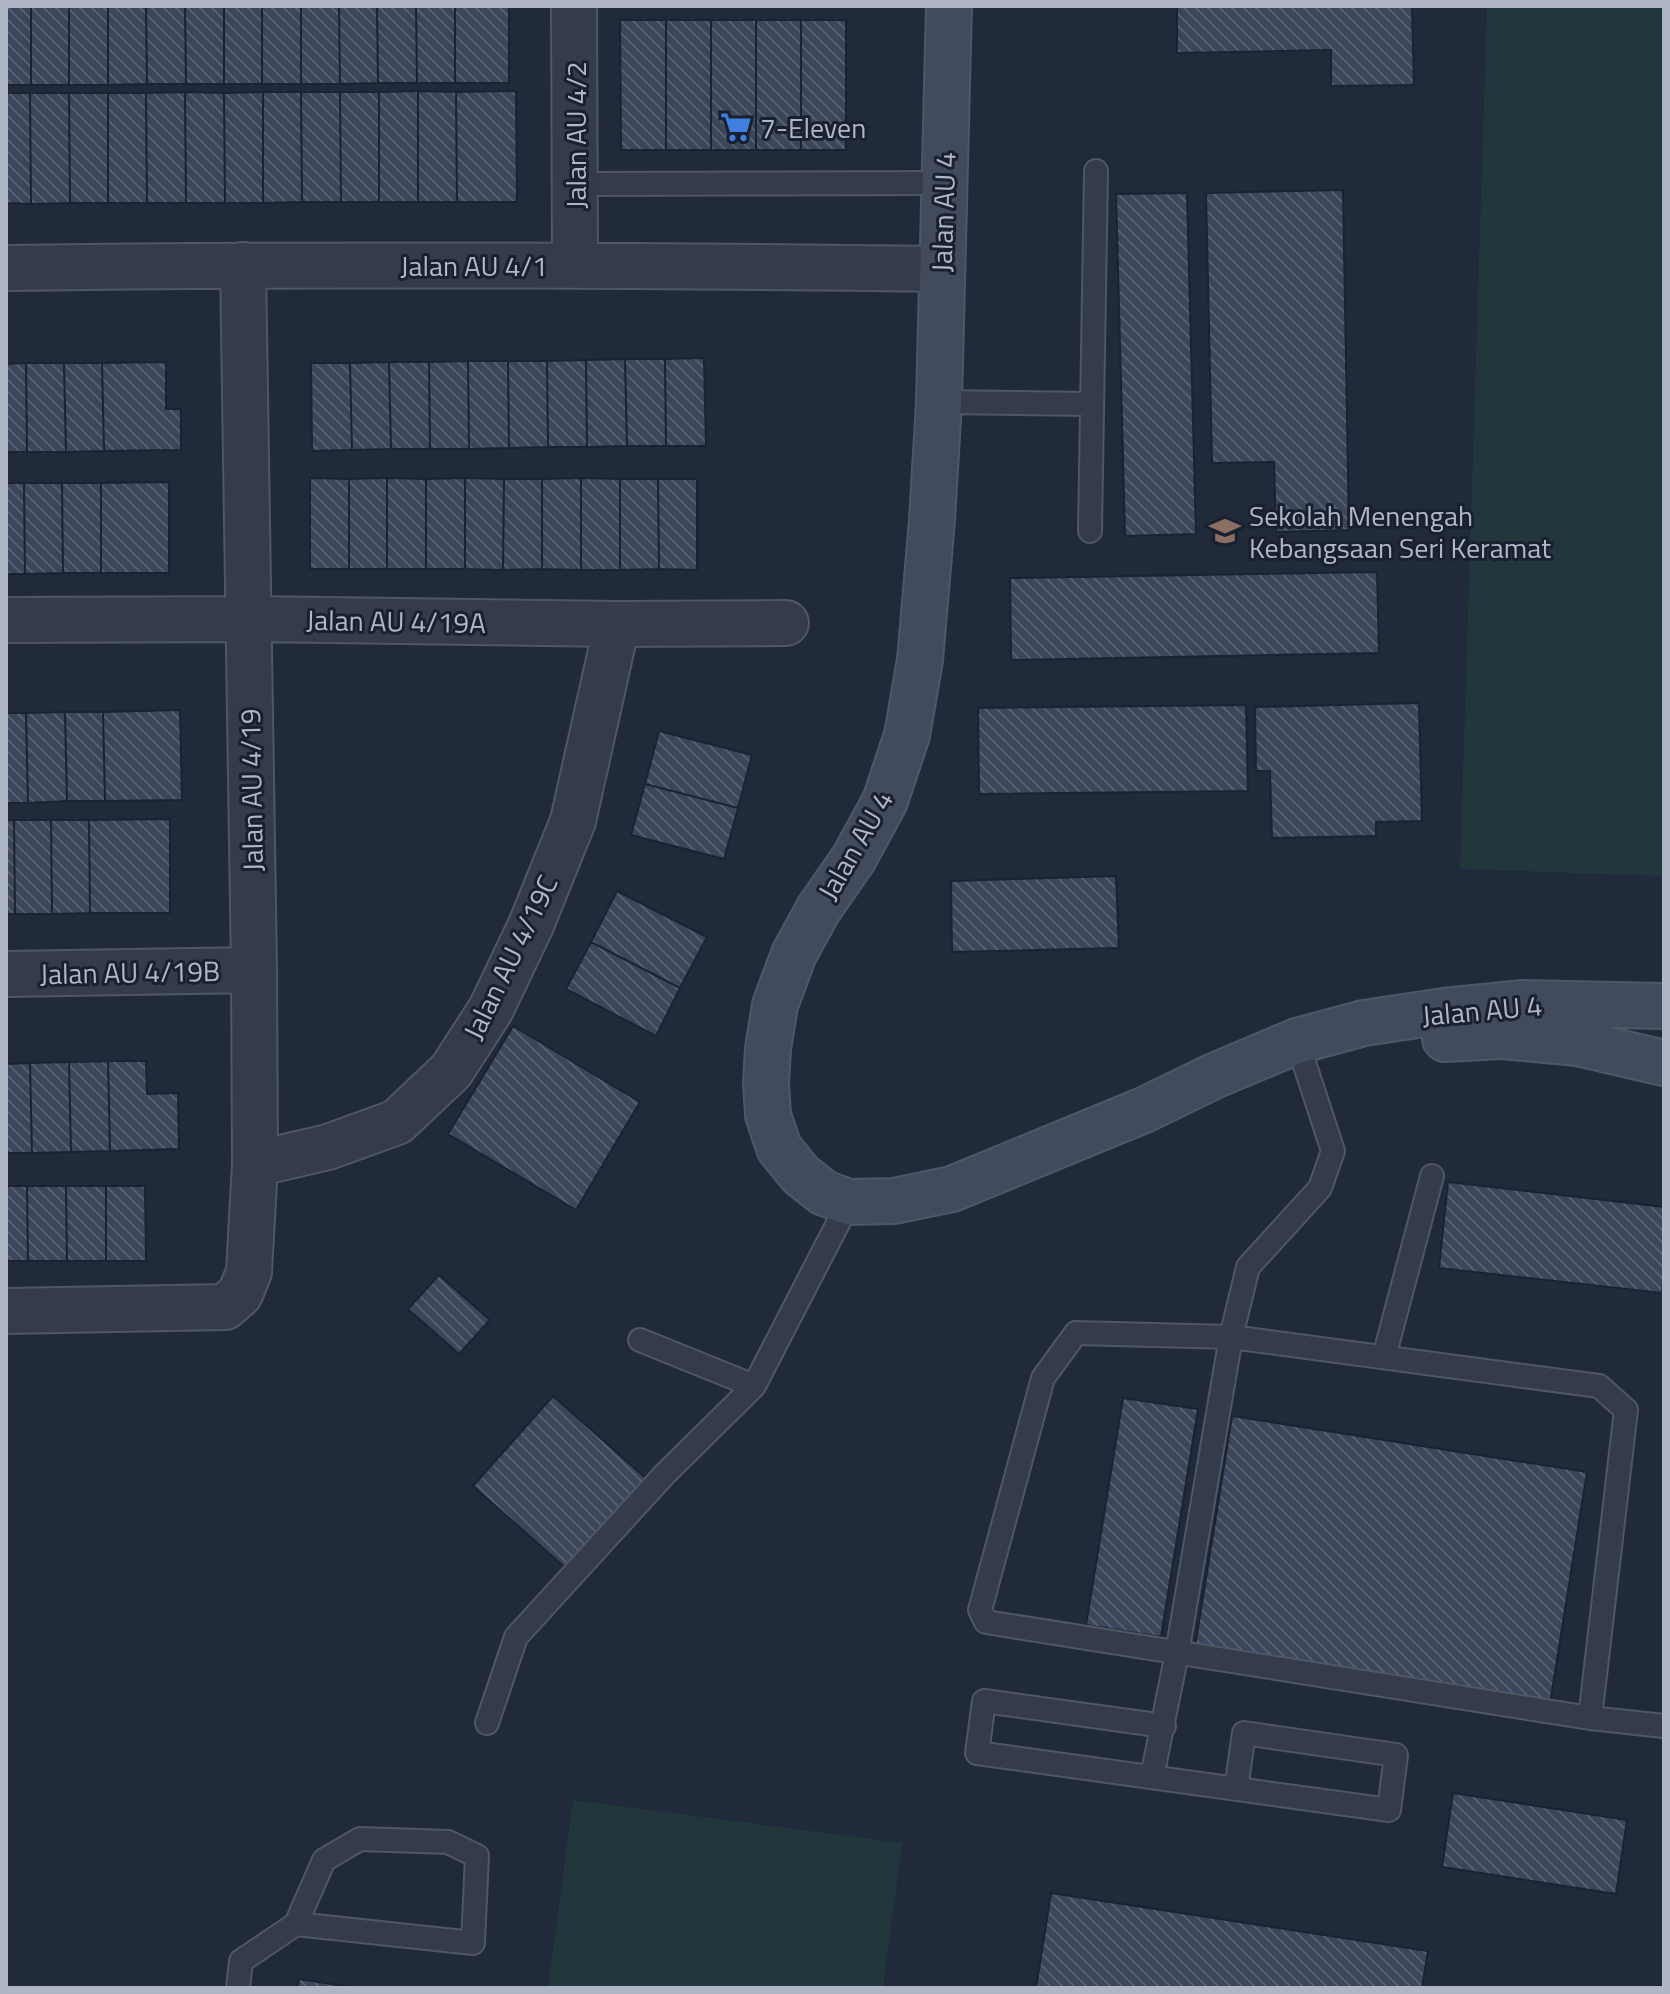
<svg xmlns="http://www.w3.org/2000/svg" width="1670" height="1994" viewBox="0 0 1670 1994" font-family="'Titillium Web',sans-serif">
  <defs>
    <pattern id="building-back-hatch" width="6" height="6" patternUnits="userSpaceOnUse" patternTransform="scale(2)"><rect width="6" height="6" fill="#3c465b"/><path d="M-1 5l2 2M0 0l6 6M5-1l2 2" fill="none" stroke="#565e71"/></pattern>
  </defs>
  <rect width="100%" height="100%" fill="#202a3b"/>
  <!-- pitch -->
  <path fill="#22373c" d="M 1487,6 L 1664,6 L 1664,876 L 1460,869 Z
    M 573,1800 L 902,1843 L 883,1988 L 548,1988 Z"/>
  <!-- building -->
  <path fill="url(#building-back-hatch)" stroke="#1b2332" stroke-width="2" d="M 6,6 L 31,6 L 31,85 L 6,85 Z
    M 31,6 L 69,6 L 69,85 L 31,85 Z
    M 69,6 L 108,6 L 108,85 L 69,85 Z
    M 108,6 L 146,6 L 147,84 L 108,85 Z
    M 146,6 L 185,6 L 186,84 L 147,84 Z
    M 185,6 L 224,6 L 224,84 L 186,84 Z
    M 224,6 L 262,6 L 262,84 L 224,84 Z
    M 262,6 L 301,6 L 301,84 L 262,84 Z
    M 301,6 L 339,6 L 340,84 L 301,84 Z
    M 339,6 L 377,6 L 378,83 L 340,84 Z
    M 377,6 L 416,6 L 417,83 L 378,83 Z
    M 416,6 L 455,6 L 455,83 L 417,83 Z
    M 455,6 L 509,6 L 509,83 L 455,83 Z
    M 1177,6 L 1412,6 L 1414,85 L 1331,86 L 1331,50 L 1177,53 Z
    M 620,20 L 666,20 L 666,150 L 621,150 Z
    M 666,20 L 711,20 L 711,150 L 666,150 Z
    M 711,20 L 756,20 L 756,150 L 711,150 Z
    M 756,20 L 801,20 L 801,150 L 756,150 Z
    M 801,20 L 846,20 L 846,150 L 801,150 Z
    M 418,91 L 456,92 L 457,202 L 418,202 Z
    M 418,91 L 418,202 L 379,202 L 379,92 Z
    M 516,91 L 517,202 L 457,202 L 456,92 Z
    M 185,92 L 224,93 L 225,203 L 186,203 Z
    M 185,92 L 186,203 L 147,203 L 146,93 Z
    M 263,92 L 301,92 L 302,202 L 263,203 Z
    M 263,92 L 263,203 L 225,203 L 224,93 Z
    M 301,92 L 340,92 L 341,202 L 302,202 Z
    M 340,92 L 379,92 L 379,202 L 341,202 Z
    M 6,93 L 30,93 L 31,204 L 6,203 Z
    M 30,93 L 69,93 L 70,203 L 31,204 Z
    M 69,93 L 108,93 L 108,203 L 70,203 Z
    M 108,93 L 146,93 L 147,203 L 108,203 Z
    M 1343,190 L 1349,530 L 1276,532 L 1274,462 L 1212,463 L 1206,193 Z
    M 1187,193 L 1196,534 L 1125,536 L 1116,194 Z
    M 704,358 L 706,446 L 666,446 L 665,359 Z
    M 625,359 L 665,359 L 666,446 L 627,446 Z
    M 625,359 L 627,446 L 587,447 L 586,360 Z
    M 586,360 L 587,447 L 548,447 L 547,361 Z
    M 468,361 L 508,361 L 509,448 L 469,449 Z
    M 468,361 L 469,449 L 430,449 L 429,362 Z
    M 508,361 L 547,361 L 548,447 L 509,448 Z
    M 166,362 L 166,409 L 181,409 L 181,450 L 104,451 L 102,363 Z
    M 389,362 L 429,362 L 430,449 L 391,449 Z
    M 389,362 L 391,449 L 352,450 L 350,363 Z
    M 26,363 L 64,363 L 66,452 L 27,452 Z
    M 26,363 L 27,452 L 6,452 L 6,364 Z
    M 64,363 L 102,363 L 104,451 L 66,452 Z
    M 311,363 L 350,363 L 352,450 L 312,451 Z
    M 310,478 L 349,479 L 349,569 L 310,569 Z
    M 387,478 L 426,479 L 426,569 L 387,569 Z
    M 387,478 L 387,569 L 349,569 L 349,479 Z
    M 465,478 L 504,479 L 503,570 L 465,569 Z
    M 465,478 L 465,569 L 426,569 L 426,479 Z
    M 581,478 L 620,479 L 620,570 L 581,570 Z
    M 581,478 L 581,570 L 542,569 L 542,479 Z
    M 504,479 L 542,479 L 542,569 L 503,570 Z
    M 620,479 L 658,479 L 659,569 L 620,570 Z
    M 658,479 L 697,479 L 697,570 L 659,569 Z
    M 169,482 L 169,573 L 101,573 L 101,483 Z
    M 6,483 L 24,483 L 25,574 L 6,574 Z
    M 24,483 L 62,483 L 63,573 L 25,574 Z
    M 62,483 L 101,483 L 101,573 L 63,573 Z
    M 1377,572 L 1379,653 L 1011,660 L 1010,578 Z
    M 1419,703 L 1422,821 L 1376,822 L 1376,836 L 1272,838 L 1270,771 L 1256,771 L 1255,707 Z
    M 1246,705 L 1248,791 L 979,794 L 978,708 Z
    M 180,710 L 182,800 L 105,801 L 103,712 Z
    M 65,712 L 103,712 L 105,801 L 67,801 Z
    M 65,712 L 67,801 L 28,803 L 26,713 Z
    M 6,713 L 26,713 L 28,803 L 6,803 Z
    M 659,731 L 752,755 L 738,808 L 645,784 Z
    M 645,784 L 738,808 L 724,859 L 631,835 Z
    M 170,819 L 170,913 L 90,913 L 89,820 Z
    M 6,820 L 14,820 L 15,914 L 6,914 Z
    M 14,820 L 51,820 L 52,914 L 15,914 Z
    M 51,820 L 89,820 L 90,913 L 52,914 Z
    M 1116,876 L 1119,948 L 952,952 L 951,881 Z
    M 617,891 L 707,937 L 680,988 L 591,942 Z
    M 591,942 L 680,988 L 656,1036 L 566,989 Z
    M 513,1026 L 640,1102 L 576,1210 L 448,1134 Z
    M 108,1061 L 146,1061 L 147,1094 L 178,1093 L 179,1149 L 110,1151 Z
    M 108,1061 L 110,1151 L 71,1152 L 69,1062 Z
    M 69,1062 L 71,1152 L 32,1153 L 30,1063 Z
    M 30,1063 L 32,1153 L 6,1153 L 6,1064 Z
    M 1448,1182 L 1664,1207 L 1664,1274 L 1662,1293 L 1439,1268 Z
    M 6,1186 L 27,1186 L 28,1261 L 6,1261 Z
    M 27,1186 L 66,1186 L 67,1261 L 28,1261 Z
    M 66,1186 L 106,1186 L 106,1261 L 67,1261 Z
    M 106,1186 L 145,1186 L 146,1261 L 106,1261 Z
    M 439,1275 L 490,1320 L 459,1354 L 408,1309 Z
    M 553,1396 L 649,1481 L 569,1571 L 473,1486 Z
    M 1123,1398 L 1198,1409 L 1161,1637 L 1086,1625 Z
    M 1232,1416 L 1587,1472 L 1549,1710 L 1194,1653 Z
    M 1453,1793 L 1627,1820 L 1616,1894 L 1442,1867 Z
    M 1051,1893 L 1428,1951 L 1422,1988 L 1036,1988 Z
    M 299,1979 L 357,1988 L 297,1988 Z"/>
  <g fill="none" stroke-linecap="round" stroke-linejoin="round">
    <defs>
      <path id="lane" d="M 575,184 L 944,183
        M 939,402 L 1092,404
        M 1090,531 L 1096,171
        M 1297,1041 L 1333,1151 L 1320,1188 L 1248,1267 L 1231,1337 L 1076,1333 L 1043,1378 L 980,1610 L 986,1622 L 1590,1718 L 1664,1726
        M 640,1340 L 754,1386
        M 1384,1357 L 1432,1176
        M 487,1723 L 516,1637 L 664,1475 L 754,1386 L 849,1202
        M 1164,1726 L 984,1701 L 977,1753 L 1389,1810 L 1396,1755 L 1244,1733 L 1236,1789
        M 1152,1777 L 1177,1653 L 1231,1337 L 1599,1386 L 1626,1410 L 1590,1718
        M 360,1839 L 448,1842 L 477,1856 L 473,1943 L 296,1924 L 324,1860 Z
        M 238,1988 L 241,1961 L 296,1924"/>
      <path id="street" d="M 574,6 L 575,265
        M 6,268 C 318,264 629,265 941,269
        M 6,620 L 248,619 L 617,624 L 786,623
        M 6,974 L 254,970
        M 255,1164 L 328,1147 L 397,1122 L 451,1071 L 491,1009 L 531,925 L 573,821 L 617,624
        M 6,1311 L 225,1307 L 240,1294 L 249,1272 L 255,1164 L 254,970 L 243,265"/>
      <path id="secondary" d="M 949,6 L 939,402 L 932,520 L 920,660 L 907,735 L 885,801 L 854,858 L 818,910 L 794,954 L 775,1005 L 768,1049 L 766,1082 L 768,1115 L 779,1148 L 801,1175 L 824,1193 L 849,1202 L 894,1201 L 952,1189 L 1144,1110 L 1214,1076 L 1297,1041 L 1364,1023 L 1444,1011 L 1523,1003 L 1664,1006
        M 1445,1039 L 1502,1036 L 1578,1043 L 1664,1063"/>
    </defs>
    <!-- lane casing -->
    <use href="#lane" stroke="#4f5766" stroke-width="26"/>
    <!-- street casing -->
    <use href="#street" stroke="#4f5766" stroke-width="48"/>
    <!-- secondary casing -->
    <use href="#secondary" stroke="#4f5766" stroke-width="48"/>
    <!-- lane -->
    <use href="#lane" stroke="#343c4b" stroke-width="22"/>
    <!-- street -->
    <use href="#street" stroke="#343c4b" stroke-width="44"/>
    <!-- secondary -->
    <use href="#secondary" stroke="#424b5e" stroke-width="44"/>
  </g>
  <!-- icons -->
  <defs>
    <symbol id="supermarket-bare" viewBox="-9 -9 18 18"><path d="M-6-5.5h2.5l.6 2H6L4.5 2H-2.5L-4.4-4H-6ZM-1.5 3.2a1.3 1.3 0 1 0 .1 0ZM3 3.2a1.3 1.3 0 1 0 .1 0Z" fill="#3f7fe0" stroke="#192130" stroke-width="2.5" paint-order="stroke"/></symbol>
    <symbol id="school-bare" viewBox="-9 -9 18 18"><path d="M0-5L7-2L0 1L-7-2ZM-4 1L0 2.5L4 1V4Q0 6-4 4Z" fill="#8d6e63" stroke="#192130" stroke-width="2.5" paint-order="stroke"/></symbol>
  </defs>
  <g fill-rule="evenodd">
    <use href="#supermarket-bare" x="714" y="105" width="44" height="44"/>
    <use href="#school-bare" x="1203" y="509" width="44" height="44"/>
  </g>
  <g text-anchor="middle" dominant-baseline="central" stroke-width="6" stroke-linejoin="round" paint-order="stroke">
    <!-- poi labels -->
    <g font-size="28" fill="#afb7c7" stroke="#192130" text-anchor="start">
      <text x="760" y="127">7-Eleven</text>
      <text x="1249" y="515">Sekolah Menengah<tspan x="1249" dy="32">Kebangsaan Seri Keramat</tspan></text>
    </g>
    <!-- street labels -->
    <g font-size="28" fill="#afb7c7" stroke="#192130">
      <text transform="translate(575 135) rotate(-90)">Jalan AU 4/2</text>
      <text transform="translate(943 212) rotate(-88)">Jalan AU 4</text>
      <text x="474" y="265">Jalan AU 4/1</text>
      <text transform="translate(396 621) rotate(1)">Jalan AU 4/19A</text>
      <text transform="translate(251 790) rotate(-91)">Jalan AU 4/19</text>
      <text transform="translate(855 845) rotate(-60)">Jalan AU 4</text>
      <text transform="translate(510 957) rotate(-64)">Jalan AU 4/19C</text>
      <text transform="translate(130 972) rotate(-1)">Jalan AU 4/19B</text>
      <text transform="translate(1482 1010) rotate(-5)">Jalan AU 4</text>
    </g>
  </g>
  <!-- border -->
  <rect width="1670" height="1994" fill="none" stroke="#afb7c7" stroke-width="16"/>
</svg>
